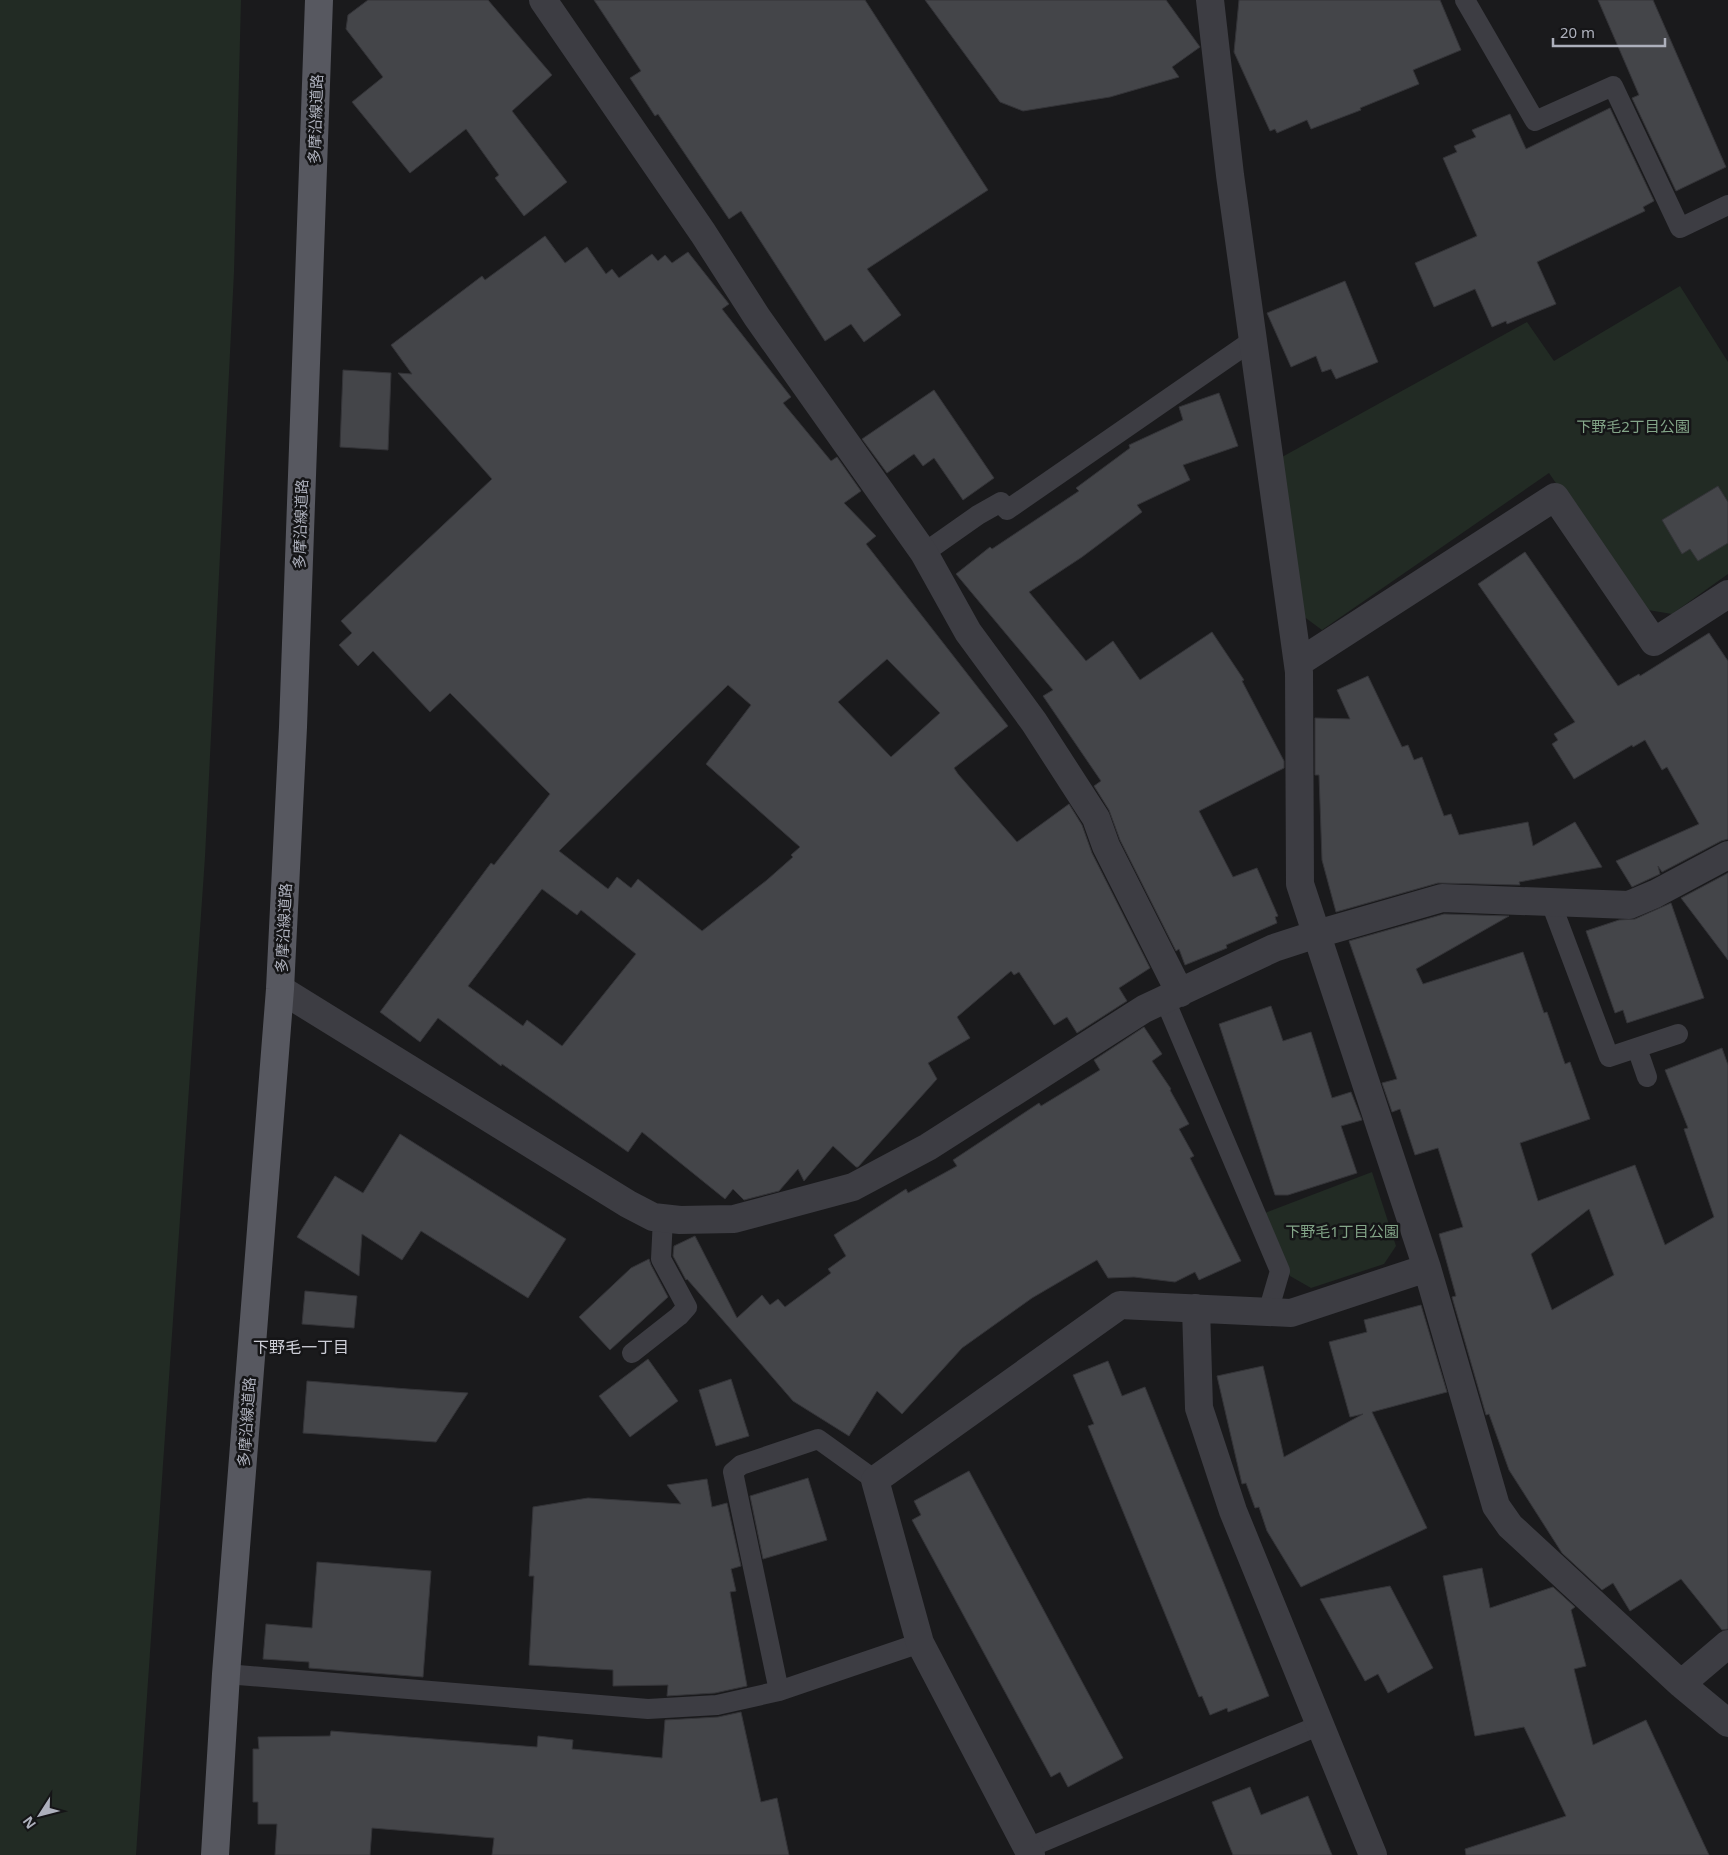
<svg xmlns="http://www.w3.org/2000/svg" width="1728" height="1855" viewBox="0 0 1728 1855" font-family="'Noto Sans','Noto Sans JP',sans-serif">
  <rect width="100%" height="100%" fill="#1a1a1c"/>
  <!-- green -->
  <path fill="#222b24" d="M 0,0 L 241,0 L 234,272 L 205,857 L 136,1855 L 0,1855 Z
    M 1680,286 L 1728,362 L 1728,574 L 1672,614 L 1642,609 L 1549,473 L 1322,630 L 1303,616 L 1282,457 L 1527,322 L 1554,361 Z
    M 1372,1172 L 1396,1246 L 1384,1264 L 1311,1288 L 1290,1276 L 1265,1213 Z"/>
  <!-- building -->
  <path fill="#444549" stroke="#343438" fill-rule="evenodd" d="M 368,0 L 488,0 L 552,75 L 512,111 L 567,182 L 524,216 L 495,178 L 499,175 L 466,129 L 410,173 L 352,102 L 383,77 L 346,29 L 348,15 Z
    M 594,0 L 865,0 L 988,190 L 867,269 L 901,315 L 864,342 L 851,324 L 825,341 L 741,211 L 729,219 L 658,114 L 655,116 L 630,78 L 641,71 Z
    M 925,0 L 1166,0 L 1200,47 L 1172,67 L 1179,77 L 1110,97 L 1023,111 L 1000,102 Z
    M 1239,0 L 1440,0 L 1461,50 L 1413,70 L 1419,84 L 1360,108 L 1361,110 L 1311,129 L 1307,120 L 1277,133 L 1275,129 L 1270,131 L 1234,52 Z
    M 1598,0 L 1653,0 L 1726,167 L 1676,191 L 1632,98 L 1639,95 Z
    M 1610,108 L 1654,201 L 1643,207 L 1645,211 L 1537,262 L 1556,304 L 1507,324 L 1506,321 L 1492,327 L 1475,289 L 1434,307 L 1415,263 L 1477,236 L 1443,158 L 1457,152 L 1454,146 L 1476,137 L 1472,130 L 1510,114 L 1526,149 Z
    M 545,236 L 565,263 L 587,247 L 606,274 L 612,269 L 619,278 L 652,254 L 658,261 L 665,255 L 672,263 L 688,252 L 729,304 L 722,309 L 791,397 L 783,403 L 831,461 L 837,457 L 861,491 L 844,503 L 876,536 L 866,544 L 1008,726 L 954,768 L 958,774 L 1017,842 L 1069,804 L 1082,825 L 1092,853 L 1150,968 L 1119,988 L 1127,1001 L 1077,1033 L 1067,1017 L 1054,1025 L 1019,972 L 1014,975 L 1011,971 L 957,1017 L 970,1038 L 928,1063 L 937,1079 L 858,1167 L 856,1167 L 833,1146 L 804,1181 L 798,1169 L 779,1191 L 744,1200 L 733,1189 L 725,1199 L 642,1132 L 628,1152 L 502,1064 L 501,1066 L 438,1018 L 420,1042 L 380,1012 L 491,863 L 494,865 L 550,794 L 450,693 L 430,712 L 373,651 L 358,666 L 339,645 L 352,633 L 341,621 L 492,479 L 398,373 L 412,374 L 391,345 L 482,276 L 485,280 ZM 887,659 L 940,713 L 891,757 L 838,702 ZM 728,685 L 751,705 L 706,764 L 800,847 L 791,855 L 793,857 L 767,880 L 702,931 L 638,879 L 631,888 L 617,877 L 608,889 L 559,851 ZM 542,889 L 577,915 L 581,910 L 636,954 L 562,1046 L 527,1020 L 523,1026 L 468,986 Z
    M 1345,281 L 1378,362 L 1336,379 L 1331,369 L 1322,372 L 1316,356 L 1291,367 L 1267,313 Z
    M 343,370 L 391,373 L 388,450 L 340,447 Z
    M 934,390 L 994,478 L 963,500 L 934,458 L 923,466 L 914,454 L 887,473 L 862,439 Z
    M 1219,393 L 1238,446 L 1183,465 L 1190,480 L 1137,505 L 1142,512 L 1082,557 L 1029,592 L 1086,661 L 1113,641 L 1140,680 L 1212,632 L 1244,680 L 1242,681 L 1284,761 L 1284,768 L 1199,811 L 1233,877 L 1257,868 L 1278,916 L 1275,917 L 1277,923 L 1226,945 L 1227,948 L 1185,965 L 1179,949 L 1176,951 L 1120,840 L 1109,810 L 1094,786 L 1101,781 L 1043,696 L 1053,690 L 956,574 L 990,547 L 992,549 L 1079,491 L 1076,488 L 1130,448 L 1129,445 L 1183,420 L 1179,407 Z
    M 1718,486 L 1728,502 L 1728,543 L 1698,561 L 1690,549 L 1682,554 L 1662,520 Z
    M 1525,552 L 1618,686 L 1639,674 L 1640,676 L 1709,633 L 1728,661 L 1728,839 L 1721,841 L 1662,872 L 1658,866 L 1660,874 L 1632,887 L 1616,861 L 1699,824 L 1667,767 L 1662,770 L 1645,740 L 1633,747 L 1632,745 L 1574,779 L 1552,744 L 1558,740 L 1554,734 L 1575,722 L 1478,584 Z
    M 1368,676 L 1402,747 L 1408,745 L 1414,760 L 1422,757 L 1444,816 L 1451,814 L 1459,835 L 1528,822 L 1533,846 L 1575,822 L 1602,867 L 1519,882 L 1520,885 L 1438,883 L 1336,912 L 1322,860 L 1319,775 L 1315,775 L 1315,718 L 1350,719 L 1337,690 Z
    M 1728,873 L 1728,960 L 1681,898 Z
    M 1671,903 L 1704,998 L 1627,1023 L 1623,1010 L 1615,1013 L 1586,931 L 1619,920 L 1635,919 Z
    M 1444,914 L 1509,916 L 1416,969 L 1423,984 L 1523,952 L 1544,1013 L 1547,1012 L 1565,1064 L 1570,1062 L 1590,1119 L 1520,1143 L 1538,1201 L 1635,1165 L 1665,1245 L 1714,1217 L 1684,1129 L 1688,1128 L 1665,1070 L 1722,1048 L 1728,1065 L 1728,1629 L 1722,1630 L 1681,1579 L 1630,1611 L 1613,1583 L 1602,1590 L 1562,1553 L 1509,1470 L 1489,1414 L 1486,1415 L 1452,1297 L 1456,1296 L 1439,1234 L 1463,1227 L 1438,1148 L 1415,1155 L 1400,1109 L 1392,1112 L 1382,1083 L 1397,1079 L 1349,941 ZM 1589,1209 L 1614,1275 L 1552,1310 L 1531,1254 Z
    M 1271,1006 L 1283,1041 L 1311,1032 L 1332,1098 L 1351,1092 L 1362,1120 L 1341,1126 L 1357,1173 L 1288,1195 L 1275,1195 L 1219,1024 Z
    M 1144,1027 L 1162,1054 L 1152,1061 L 1171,1089 L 1170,1090 L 1189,1124 L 1179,1129 L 1194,1156 L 1190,1158 L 1241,1261 L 1199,1280 L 1195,1272 L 1175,1282 L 1134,1277 L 1108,1278 L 1097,1260 L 1032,1298 L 962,1348 L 902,1414 L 877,1391 L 849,1436 L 793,1401 L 687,1279 L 686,1280 L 673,1256 L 674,1246 L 695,1236 L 737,1318 L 762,1295 L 770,1305 L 778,1299 L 785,1307 L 831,1273 L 828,1269 L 846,1256 L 834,1235 L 906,1189 L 908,1193 L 957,1166 L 953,1160 L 1039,1103 L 1041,1106 L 1100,1070 L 1094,1060 Z
    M 400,1134 L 566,1239 L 528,1298 L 421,1231 L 402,1260 L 362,1234 L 359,1276 L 297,1237 L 335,1176 L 363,1193 Z
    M 649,1259 L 651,1265 L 668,1297 L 610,1350 L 579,1317 L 631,1268 Z
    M 305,1291 L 357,1296 L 354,1328 L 302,1324 Z
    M 1421,1305 L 1447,1392 L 1372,1412 L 1427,1528 L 1301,1587 L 1267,1531 L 1259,1507 L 1255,1508 L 1246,1483 L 1242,1484 L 1217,1376 L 1263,1366 L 1284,1457 L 1363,1414 L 1350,1417 L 1329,1342 L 1367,1332 L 1364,1320 Z
    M 648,1359 L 678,1401 L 630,1437 L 599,1396 Z
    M 1108,1361 L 1122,1396 L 1145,1387 L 1269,1696 L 1228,1712 L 1227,1708 L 1210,1715 L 1202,1696 L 1199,1697 L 1088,1426 L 1094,1424 L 1073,1375 Z
    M 731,1379 L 749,1436 L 716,1446 L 699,1390 Z
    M 307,1381 L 408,1389 L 468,1393 L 436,1442 L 303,1433 Z
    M 969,1471 L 1123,1758 L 1068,1787 L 1060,1772 L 1051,1777 L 912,1520 L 921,1515 L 914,1501 Z
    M 808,1478 L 827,1540 L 763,1559 L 750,1496 Z
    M 707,1479 L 712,1507 L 727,1503 L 741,1566 L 731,1569 L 736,1591 L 730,1592 L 747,1686 L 715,1693 L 667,1696 L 668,1685 L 613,1686 L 613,1670 L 529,1665 L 534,1576 L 529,1576 L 533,1507 L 588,1498 L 681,1504 L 667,1485 Z
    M 317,1562 L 431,1571 L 423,1677 L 309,1668 L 309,1662 L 263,1659 L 266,1624 L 312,1628 Z
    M 1482,1568 L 1490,1608 L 1553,1587 L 1575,1607 L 1571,1610 L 1586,1666 L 1574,1669 L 1593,1745 L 1646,1720 L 1709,1855 L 1466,1855 L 1465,1849 L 1566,1816 L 1524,1727 L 1475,1736 L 1443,1576 Z
    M 1390,1586 L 1433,1668 L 1388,1693 L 1378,1674 L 1365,1681 L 1320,1599 Z
    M 741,1712 L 761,1802 L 777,1798 L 789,1855 L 492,1855 L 494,1838 L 372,1828 L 370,1855 L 275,1855 L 277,1824 L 258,1824 L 258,1802 L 253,1802 L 253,1749 L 259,1749 L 258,1737 L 330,1736 L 331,1731 L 537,1747 L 538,1736 L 573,1740 L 572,1749 L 662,1758 L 665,1720 L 718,1717 Z
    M 1250,1787 L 1261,1815 L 1308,1796 L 1332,1855 L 1233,1855 L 1212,1802 Z"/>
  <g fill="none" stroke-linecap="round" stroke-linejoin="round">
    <!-- lane -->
    <path stroke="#3d3d43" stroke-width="20" d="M 1465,0 L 1535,121 L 1613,86 L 1680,228 L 1728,205
      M 924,553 L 978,515 L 1001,502 L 1007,510 L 1253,340
      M 1551,903 L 1609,1057 L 1678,1034
      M 1165,1000 L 1280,1271 L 1268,1312
      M 1637,1048 L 1647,1077
      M 632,1353 L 679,1316 L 687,1307 L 661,1259 L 663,1218
      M 226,1674 L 648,1709 L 717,1705 L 779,1691 L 920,1643
      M 779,1691 L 733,1472 L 741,1465 L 818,1439 L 875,1480
      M 1028,1848 L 1320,1725"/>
    <!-- street -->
    <path stroke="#3d3d43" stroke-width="28" d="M 543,0 L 703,233 L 757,317 L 924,553 L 968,632 L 1034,722 L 1096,818 L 1106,846 L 1180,993
      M 1210,0 L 1230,175 L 1299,672 L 1300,884 L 1427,1268 L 1496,1506 L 1510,1526 L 1681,1684 L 1728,1723
      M 1298,663 L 1555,497 L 1654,642 L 1728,594
      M 280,989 L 628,1204 L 653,1217 L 680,1220 L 734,1219 L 853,1187 L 928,1147 L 1144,1009 L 1274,948 L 1317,934 L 1442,898 L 1629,905 L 1655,894 L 1728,855
      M 1196,1308 L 1199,1408 L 1233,1511 L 1373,1855
      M 1681,1684 L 1728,1644
      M 1031,1855 L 920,1643 L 875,1480 L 1120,1305 L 1291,1313 L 1427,1268"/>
    <!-- primary -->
    <path stroke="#575860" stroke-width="28" d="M 215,1855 L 226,1674 L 280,989 L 293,727 L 319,0"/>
  </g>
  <g text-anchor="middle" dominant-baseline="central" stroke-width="5" stroke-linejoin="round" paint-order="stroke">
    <!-- street labels -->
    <g font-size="15" fill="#adb0bc" stroke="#151517">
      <text transform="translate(315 119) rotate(-88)">多摩沿線道路</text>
      <text transform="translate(300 524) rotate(-88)">多摩沿線道路</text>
      <text transform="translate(283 928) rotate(-87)">多摩沿線道路</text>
      <text transform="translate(246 1422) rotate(-86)">多摩沿線道路</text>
    </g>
    <!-- park labels -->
    <g font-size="15" fill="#84a689" stroke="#151517">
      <text x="1633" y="426">下野毛2丁目公園</text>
      <text x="1342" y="1231">下野毛1丁目公園</text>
    </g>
    <!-- neighbourhood labels -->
    <g font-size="16" fill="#cecfd8" stroke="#151517">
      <text x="301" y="1347">下野毛一丁目</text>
    </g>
  </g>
  <!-- north arrow -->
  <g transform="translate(40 1815) rotate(234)" stroke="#151517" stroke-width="4" paint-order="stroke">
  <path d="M0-4L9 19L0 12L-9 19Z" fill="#adb0bc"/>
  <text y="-8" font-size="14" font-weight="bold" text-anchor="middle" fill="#adb0bc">N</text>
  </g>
  <!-- scale -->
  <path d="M1553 38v8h112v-8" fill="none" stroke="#adb0bc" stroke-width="2.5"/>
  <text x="1560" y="38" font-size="15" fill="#adb0bc" stroke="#151517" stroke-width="4" paint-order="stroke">20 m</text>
</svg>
